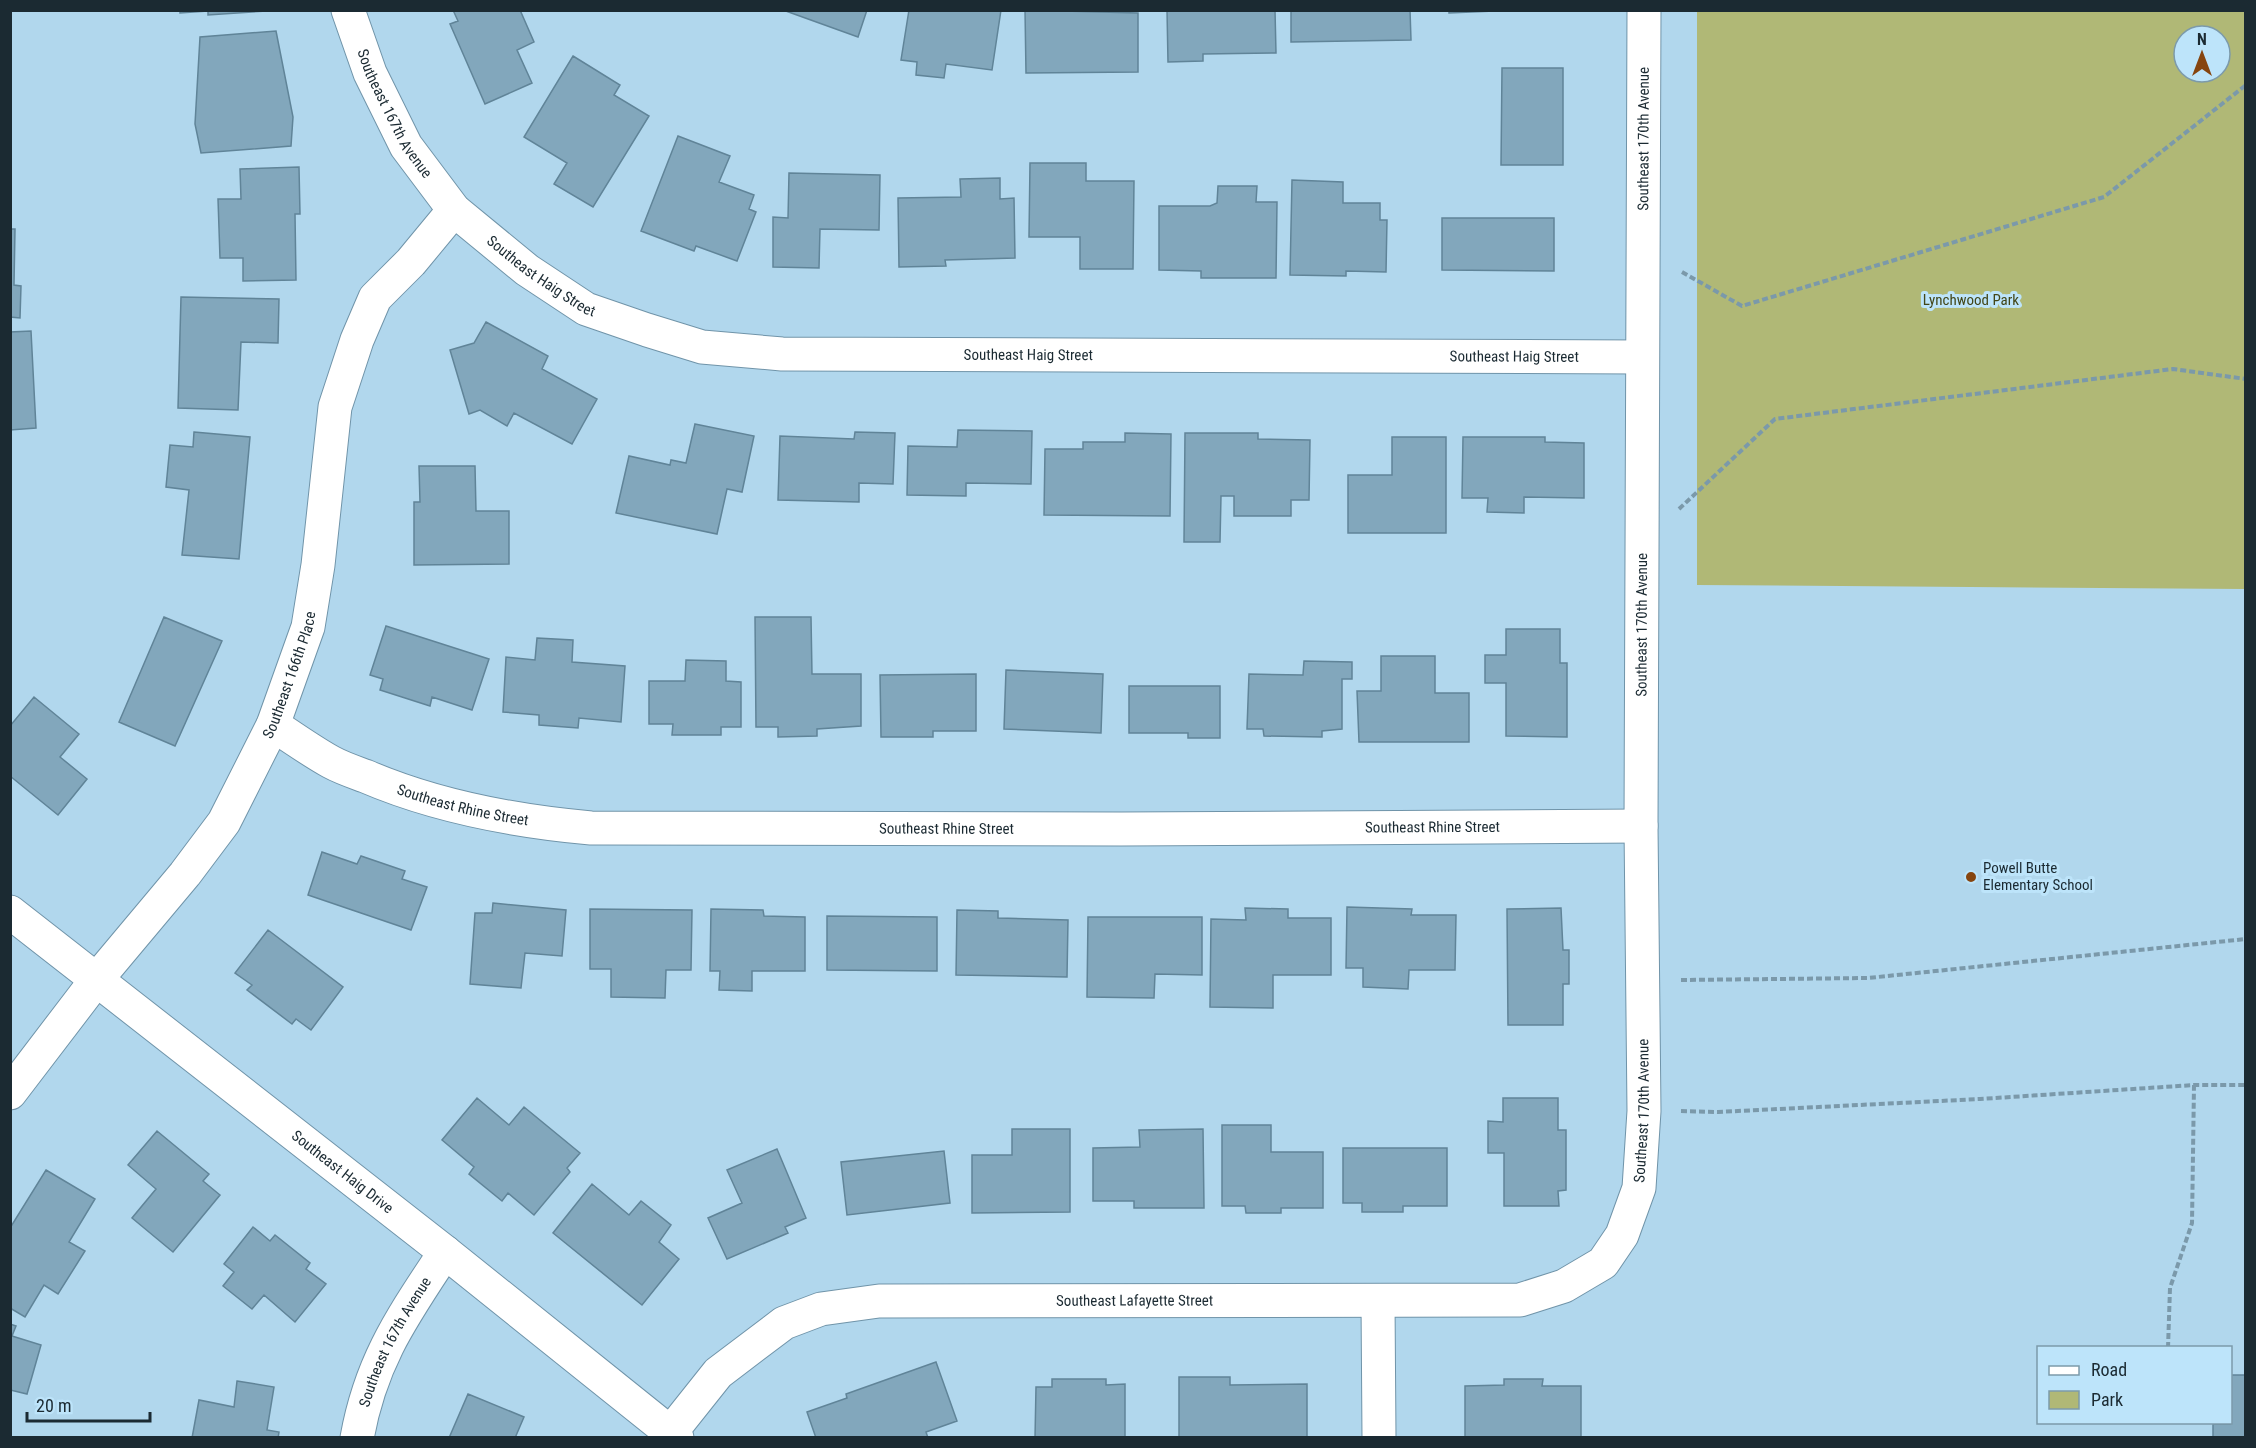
<svg xmlns="http://www.w3.org/2000/svg" width="2256" height="1448" viewBox="0 0 2256 1448" font-family="'Roboto Condensed',sans-serif">
  <rect width="100%" height="100%" fill="#b1d7ed"/>
  <!-- green -->
  <path fill="#b0b876" fill-rule="evenodd" d="M 1697,11 L 2245,11 L 2245,589 L 1697,585 ZM 2184,36 L 2220,36 L 2220,72 L 2184,72 Z"/>
  <!-- building -->
  <path fill="#82a7bc" stroke="#608498" stroke-width="1.5" d="M 180,10 L 266,10 L 266,11 L 208,15 L 208,11 L 180,13 Z
    M 453,10 L 520,10 L 534,42 L 517,50 L 532,83 L 485,104 L 450,24 L 458,21 Z
    M 783,10 L 867,10 L 858,37 Z
    M 909,10 L 1001,10 L 992,70 L 946,64 L 944,78 L 916,75 L 917,62 L 901,60 Z
    M 1025,10 L 1138,13 L 1138,72 L 1026,73 Z
    M 1167,10 L 1275,10 L 1276,53 L 1203,54 L 1203,61 L 1168,62 Z
    M 1291,10 L 1410,10 L 1411,40 L 1291,42 Z
    M 1449,10 L 1518,10 L 1449,13 Z
    M 276,31 L 293,117 L 291,146 L 201,153 L 195,124 L 200,37 Z
    M 573,56 L 620,85 L 614,95 L 649,116 L 593,207 L 554,184 L 567,163 L 524,137 Z
    M 1502,68 L 1563,68 L 1563,165 L 1501,165 Z
    M 678,136 L 730,156 L 719,182 L 754,195 L 749,209 L 756,212 L 737,261 L 696,246 L 694,251 L 641,231 Z
    M 1030,163 L 1086,163 L 1086,181 L 1134,181 L 1133,269 L 1080,269 L 1080,237 L 1029,237 Z
    M 299,167 L 300,214 L 295,214 L 296,280 L 243,281 L 243,258 L 220,258 L 218,199 L 241,199 L 240,169 Z
    M 789,173 L 880,175 L 879,230 L 820,229 L 819,268 L 773,267 L 773,217 L 788,218 Z
    M 1000,178 L 1000,199 L 1014,198 L 1015,258 L 945,260 L 946,266 L 899,267 L 898,198 L 961,197 L 960,179 Z
    M 1292,180 L 1343,182 L 1343,203 L 1380,203 L 1380,220 L 1387,220 L 1386,272 L 1346,271 L 1346,276 L 1290,275 Z
    M 1218,186 L 1257,186 L 1256,202 L 1277,202 L 1276,278 L 1201,278 L 1201,271 L 1159,270 L 1159,206 L 1210,206 L 1217,203 Z
    M 1442,218 L 1554,218 L 1554,271 L 1442,270 Z
    M 10,229 L 15,229 L 14,285 L 21,286 L 20,318 L 10,317 Z
    M 181,297 L 279,299 L 278,343 L 241,342 L 238,410 L 178,408 Z
    M 486,322 L 548,356 L 542,369 L 597,399 L 572,444 L 514,413 L 507,426 L 480,410 L 469,414 L 450,350 L 474,343 Z
    M 31,331 L 36,428 L 10,430 L 10,332 Z
    M 695,424 L 754,436 L 742,492 L 727,489 L 717,534 L 616,513 L 629,456 L 670,465 L 671,460 L 686,463 Z
    M 958,430 L 1032,431 L 1031,484 L 966,483 L 966,496 L 907,495 L 908,446 L 957,447 Z
    M 194,432 L 250,437 L 239,559 L 182,555 L 189,490 L 166,487 L 170,445 L 193,447 Z
    M 855,432 L 895,433 L 893,484 L 859,483 L 859,502 L 778,500 L 780,436 L 854,439 Z
    M 1125,433 L 1171,434 L 1170,516 L 1044,515 L 1045,449 L 1083,449 L 1083,442 L 1125,442 Z
    M 1185,433 L 1258,433 L 1258,439 L 1310,440 L 1309,500 L 1291,500 L 1291,516 L 1234,516 L 1234,496 L 1221,496 L 1220,542 L 1184,542 Z
    M 1392,437 L 1446,437 L 1446,533 L 1348,533 L 1348,475 L 1392,475 Z
    M 1463,437 L 1545,437 L 1545,442 L 1584,443 L 1584,498 L 1524,497 L 1524,513 L 1487,512 L 1488,498 L 1462,498 Z
    M 419,466 L 475,466 L 476,511 L 509,511 L 509,564 L 414,565 L 414,502 L 420,502 Z
    M 164,617 L 222,641 L 175,746 L 119,722 Z
    M 755,617 L 811,617 L 812,674 L 861,674 L 861,726 L 817,729 L 817,736 L 778,737 L 778,727 L 756,727 Z
    M 386,626 L 489,659 L 472,710 L 432,697 L 430,706 L 380,690 L 383,679 L 370,675 Z
    M 1506,629 L 1560,629 L 1560,663 L 1567,663 L 1567,737 L 1506,736 L 1506,683 L 1485,683 L 1485,655 L 1506,655 Z
    M 537,638 L 573,640 L 572,662 L 625,666 L 621,722 L 579,718 L 578,728 L 539,725 L 539,715 L 503,712 L 506,657 L 535,660 Z
    M 1381,656 L 1435,656 L 1435,693 L 1469,693 L 1469,742 L 1359,742 L 1357,691 L 1381,691 Z
    M 686,660 L 726,661 L 726,681 L 741,682 L 741,727 L 721,727 L 721,735 L 672,735 L 673,724 L 649,724 L 649,681 L 685,681 Z
    M 1304,661 L 1352,662 L 1352,679 L 1342,679 L 1342,729 L 1322,731 L 1322,737 L 1264,736 L 1263,729 L 1247,729 L 1249,674 L 1303,675 Z
    M 1006,670 L 1103,674 L 1101,733 L 1004,729 Z
    M 976,674 L 976,731 L 933,731 L 933,737 L 881,737 L 880,675 Z
    M 1129,686 L 1220,686 L 1220,738 L 1188,738 L 1188,733 L 1129,733 Z
    M 34,697 L 79,734 L 60,757 L 87,779 L 58,815 L 10,776 L 10,726 Z
    M 322,852 L 357,864 L 361,856 L 405,871 L 402,879 L 427,887 L 411,930 L 308,895 Z
    M 493,903 L 566,910 L 562,956 L 525,953 L 521,988 L 470,984 L 475,913 L 492,913 Z
    M 1347,907 L 1412,909 L 1411,915 L 1456,915 L 1455,970 L 1409,970 L 1408,989 L 1363,987 L 1363,968 L 1346,968 Z
    M 1245,908 L 1288,909 L 1288,918 L 1331,918 L 1331,975 L 1273,975 L 1273,1008 L 1210,1007 L 1211,919 L 1246,920 Z
    M 1561,908 L 1563,950 L 1569,950 L 1569,984 L 1563,984 L 1563,1025 L 1508,1025 L 1507,909 Z
    M 590,909 L 692,910 L 691,970 L 666,970 L 665,998 L 611,997 L 611,969 L 590,969 Z
    M 711,909 L 763,910 L 764,916 L 805,917 L 805,971 L 752,971 L 752,991 L 719,990 L 720,971 L 710,971 Z
    M 957,910 L 998,911 L 998,918 L 1068,920 L 1067,977 L 956,975 Z
    M 827,916 L 937,917 L 937,971 L 827,970 Z
    M 1088,917 L 1202,917 L 1202,975 L 1155,974 L 1154,998 L 1087,997 Z
    M 268,930 L 343,987 L 311,1030 L 296,1019 L 292,1024 L 247,990 L 252,985 L 235,973 Z
    M 477,1098 L 509,1125 L 524,1107 L 580,1153 L 567,1168 L 570,1172 L 534,1215 L 508,1193 L 502,1201 L 469,1174 L 474,1167 L 442,1140 Z
    M 1503,1098 L 1558,1098 L 1558,1130 L 1566,1130 L 1566,1190 L 1558,1191 L 1559,1206 L 1504,1206 L 1504,1153 L 1488,1153 L 1488,1121 L 1503,1122 Z
    M 1222,1125 L 1271,1125 L 1271,1152 L 1323,1152 L 1323,1208 L 1281,1208 L 1281,1213 L 1246,1213 L 1245,1206 L 1222,1206 Z
    M 1012,1129 L 1070,1129 L 1070,1212 L 972,1213 L 972,1155 L 1012,1155 Z
    M 1203,1129 L 1204,1208 L 1134,1208 L 1134,1201 L 1093,1201 L 1093,1148 L 1140,1147 L 1139,1130 Z
    M 157,1131 L 209,1174 L 203,1181 L 220,1195 L 173,1252 L 132,1218 L 156,1189 L 128,1165 Z
    M 1343,1148 L 1447,1148 L 1447,1206 L 1403,1206 L 1403,1212 L 1362,1212 L 1362,1203 L 1343,1203 Z
    M 777,1149 L 806,1218 L 785,1227 L 788,1233 L 727,1259 L 708,1218 L 742,1203 L 727,1170 Z
    M 944,1151 L 950,1203 L 847,1215 L 841,1162 Z
    M 46,1170 L 95,1199 L 69,1242 L 85,1251 L 58,1294 L 44,1285 L 25,1317 L 10,1308 L 10,1228 Z
    M 592,1184 L 629,1215 L 641,1201 L 671,1225 L 659,1242 L 679,1259 L 642,1305 L 553,1233 Z
    M 253,1227 L 270,1241 L 275,1235 L 310,1263 L 306,1269 L 326,1284 L 295,1322 L 264,1295 L 252,1309 L 223,1286 L 234,1272 L 224,1264 Z
    M 10,1324 L 16,1326 L 12,1336 L 41,1345 L 27,1394 L 10,1390 Z
    M 936,1362 L 957,1421 L 926,1432 L 928,1438 L 816,1438 L 807,1412 L 847,1398 L 846,1394 Z
    M 2230,1375 L 2246,1375 L 2246,1438 L 2213,1438 L 2213,1424 L 2230,1424 Z
    M 1179,1377 L 1230,1377 L 1230,1385 L 1307,1384 L 1307,1438 L 1179,1438 Z
    M 1052,1379 L 1106,1379 L 1106,1385 L 1125,1384 L 1125,1438 L 1035,1438 L 1036,1387 L 1052,1387 Z
    M 1504,1379 L 1543,1379 L 1542,1386 L 1581,1386 L 1581,1438 L 1465,1438 L 1465,1386 L 1504,1385 Z
    M 237,1381 L 274,1387 L 267,1430 L 279,1432 L 278,1438 L 192,1438 L 199,1400 L 234,1407 Z
    M 468,1394 L 524,1417 L 515,1438 L 449,1438 Z"/>
  <g fill="none" stroke-linecap="round" stroke-linejoin="round">
    <defs>
      <g id="minor">
        <path id="s1" d="M 348,10 L 370,73 L 406,146 L 454,210 L 527,270 L 586,309 L 647,330 L 702,347 L 782,354 L 1642,357"/>
        <path id="s2" d="M 273,725 C 292,737 311,751 331,762 C 342,768 354,772 365,776 C 437,807 513,821 591,828 L 1121,829 L 1641,826"/>
        <path id="s3" d="M 10,912 L 445,1252 L 677,1438"/>
        <path id="s4" d="M 10,1093 L 97,979 L 185,874 L 224,822 L 273,725 L 308,627 L 318,565 L 335,407 L 357,340 L 375,298 L 411,262 L 454,210"/>
        <path d="M 1378,1301 L 1379,1438"/>
        <path id="s5" d="M 671,1432 L 718,1373 L 784,1323 L 821,1309 L 879,1301 L 1520,1300 L 1564,1286 L 1603,1263 L 1622,1235 L 1639,1188 L 1644,1111 L 1641,826 L 1644,10"/>
        <path id="s6" d="M 357,1438 C 371,1360 403,1316 445,1252"/>
      </g>
    </defs>
    <!-- minor casing -->
    <use href="#minor" stroke="#7094a9" stroke-width="35"/>
    <!-- path -->
    <path stroke="#7b99aa" stroke-width="4" stroke-dasharray="6 3" stroke-linecap="butt" d="M 1682,272 L 1742,306 L 2104,197 L 2246,85
      M 1679,509 L 1775,419 L 2173,369 L 2246,379
      M 1681,980 L 1868,978 L 2246,939
      M 1681,1111 L 1718,1112 L 1980,1099 L 2194,1085 L 2246,1085
      M 2168,1348 L 2170,1288 L 2192,1223 L 2194,1085"/>
    <!-- minor -->
    <use href="#minor" stroke="#fff" stroke-width="33"/>
  </g>
  <!-- markers -->
  <circle fill="#86450f" stroke="#bde4fa" stroke-width="2" cx="1971" cy="877" r="6"/>
  <g text-anchor="middle" dominant-baseline="central" stroke-width="6" stroke-linejoin="round" paint-order="stroke">
    <!-- street labels -->
    <g font-size="15" fill="#1b2a32" stroke="#bde4fa">
      <text stroke="none"><textPath href="#s1" startOffset="114">Southeast 167th Avenue</textPath></text>
      <text stroke="none"><textPath href="#s5" startOffset="2122">Southeast 170th Avenue</textPath></text>
      <text stroke="none"><textPath href="#s1" startOffset="338">Southeast Haig Street</textPath></text>
      <text stroke="none"><textPath href="#s1" startOffset="842">Southeast Haig Street</textPath></text>
      <text stroke="none"><textPath href="#s1" startOffset="1328">Southeast Haig Street</textPath></text>
      <text stroke="none"><textPath href="#s5" startOffset="1636">Southeast 170th Avenue</textPath></text>
      <text stroke="none"><textPath href="#s4" startOffset="507">Southeast 166th Place</textPath></text>
      <text stroke="none"><textPath href="#s2" startOffset="208">Southeast Rhine Street</textPath></text>
      <text stroke="none"><textPath href="#s2" startOffset="694">Southeast Rhine Street</textPath></text>
      <text stroke="none"><textPath href="#s2" startOffset="1180">Southeast Rhine Street</textPath></text>
      <text stroke="none"><textPath href="#s5" startOffset="1150">Southeast 170th Avenue</textPath></text>
      <text stroke="none"><textPath href="#s3" startOffset="422">Southeast Haig Drive</textPath></text>
      <text stroke="none"><textPath href="#s5" startOffset="512">Southeast Lafayette Street</textPath></text>
      <text stroke="none"><textPath href="#s6" startOffset="104">Southeast 167th Avenue</textPath></text>
    </g>
    <!-- park labels -->
    <g font-size="15" fill="#424618" stroke="#bde4fa">
      <text x="1971" y="300">Lynchwood Park</text>
    </g>
    <!-- poi labels -->
    <g font-size="15" fill="#1b2a32" stroke="#bde4fa" text-anchor="start">
      <text x="1983" y="868">Powell Butte<tspan x="1983" dy="17">Elementary School</tspan></text>
    </g>
  </g>
  <!-- border -->
  <rect width="2256" height="1448" fill="none" stroke="#1b2a32" stroke-width="24"/>
  <!-- legend -->
  <rect x="2037" y="1346" width="195" height="78" fill="#bde4fa" stroke="#7c9aaa" stroke-width="1.5"/>
  <rect x="2049" y="1366" width="30" height="9" fill="#ffffff" stroke="#7c9aaa" stroke-width="1.5"/>
  <text x="2091" y="1376" font-size="18" fill="#1b2a32">Road</text>
  <rect x="2049" y="1391" width="30" height="18" fill="#b0b876" stroke="#7c9aaa" stroke-width="1.5"/>
  <text x="2091" y="1406" font-size="18" fill="#1b2a32">Park</text>
  <!-- north arrow -->
  <g transform="translate(2202 54)"><circle r="28" fill="#bde4fa" stroke="#7c9aaa" stroke-width="1.5"/>
  <path d="M0-4.5L10 22L0 15L-10 22Z" fill="#86450f"/>
  <text y="-9" font-size="16" font-weight="bold" text-anchor="middle" fill="#1b2a32">N</text>
  </g>
  <!-- scale -->
  <path d="M27 1412v9h123v-9" fill="none" stroke="#1b2a32" stroke-width="3"/>
  <text x="36" y="1412" font-size="18" fill="#1b2a32" stroke="#bde4fa" stroke-width="4.5" paint-order="stroke">20 m</text>
</svg>
